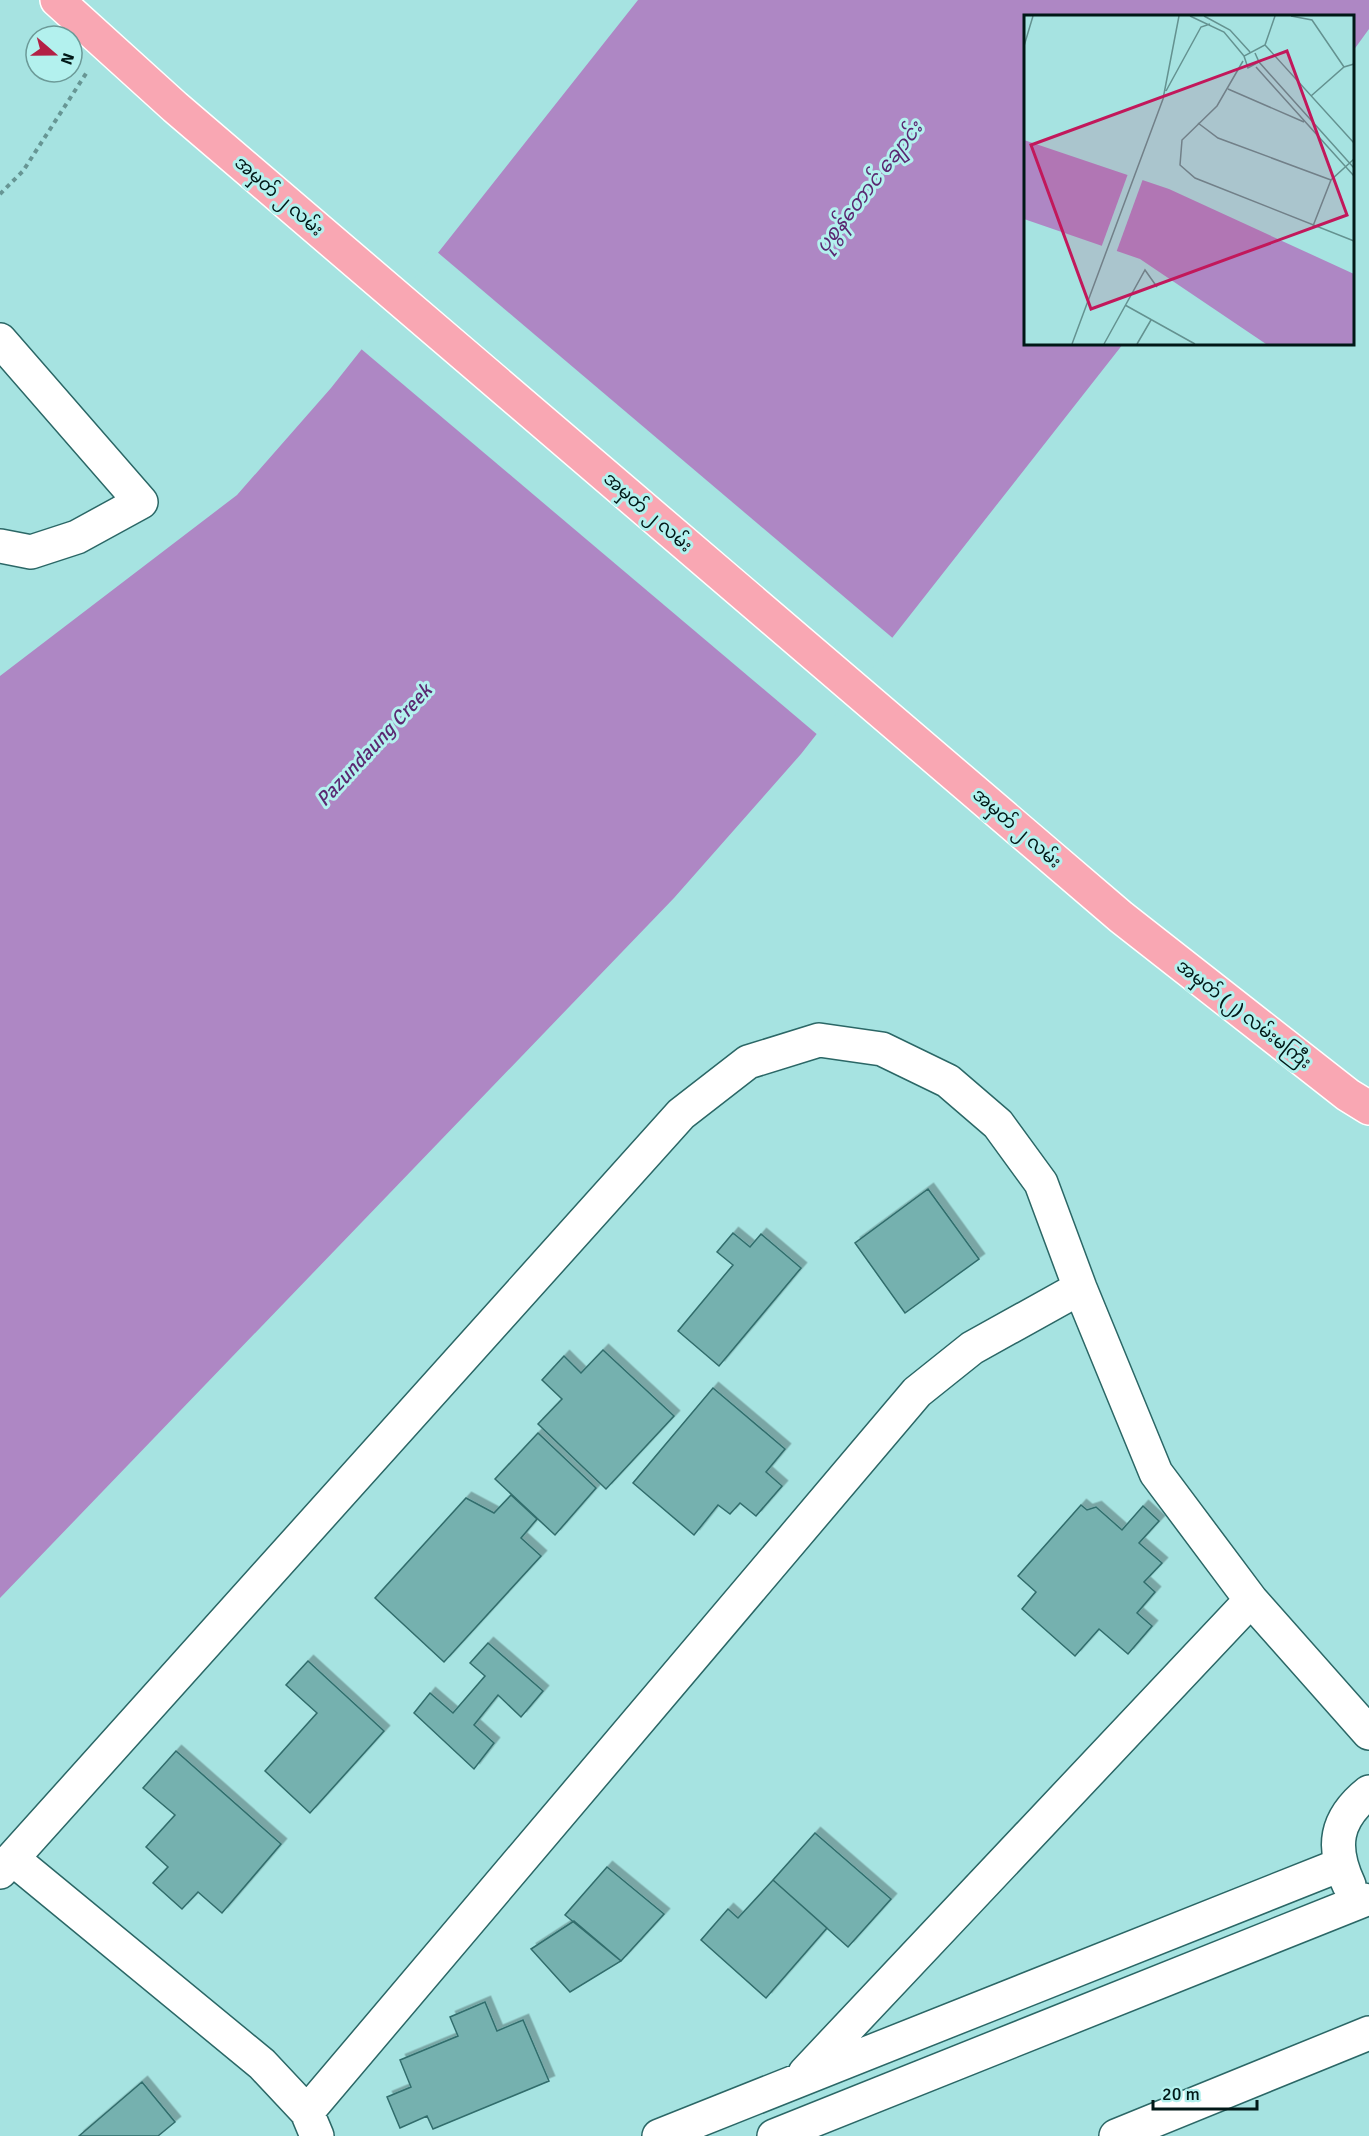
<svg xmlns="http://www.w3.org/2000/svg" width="1369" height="2136" viewBox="0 0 1369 2136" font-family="Signika,'Noto Sans Myanmar',sans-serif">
  <defs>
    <filter id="shadow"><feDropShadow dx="5.5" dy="-5.5" stdDeviation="0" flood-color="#0004"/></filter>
  </defs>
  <rect width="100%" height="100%" fill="#a6e3e1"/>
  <!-- water -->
  <path fill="#ae87c4" d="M 638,0 L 1369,0 L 1369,29 L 1353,51 L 1352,16 L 1026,16 L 1026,344 L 1123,344 L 801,754 L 674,898 L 0,1598 L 0,676 L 237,495 L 331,388 Z"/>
  <!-- pier -->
  <path fill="#a6e3e1" d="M 436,251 L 895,640 L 819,736 L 360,348 Z"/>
  <!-- building -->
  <path fill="#75b1af" stroke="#316d6c" stroke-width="1.5" filter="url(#shadow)" d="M 928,1189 L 979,1259 L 905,1313 L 855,1243 Z
    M 733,1233 L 750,1247 L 761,1234 L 801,1268 L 719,1366 L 678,1331 L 733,1265 L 717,1252 Z
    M 603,1350 L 674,1416 L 606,1489 L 538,1424 L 562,1399 L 542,1380 L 564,1356 L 581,1373 Z
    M 713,1388 L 785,1449 L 766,1472 L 782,1486 L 756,1516 L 740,1503 L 730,1514 L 718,1505 L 694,1535 L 633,1483 Z
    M 538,1433 L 596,1488 L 555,1535 L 495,1479 Z
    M 511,1495 L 537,1519 L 521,1538 L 541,1556 L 444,1662 L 375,1598 L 466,1498 L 494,1513 Z
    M 1081,1505 L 1087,1510 L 1096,1507 L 1122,1530 L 1143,1506 L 1159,1521 L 1139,1543 L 1162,1563 L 1144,1582 L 1155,1592 L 1137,1613 L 1152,1626 L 1128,1654 L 1099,1629 L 1075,1656 L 1022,1609 L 1036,1592 L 1018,1576 Z
    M 488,1643 L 543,1691 L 521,1717 L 498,1695 L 474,1725 L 494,1743 L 474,1769 L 414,1713 L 430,1693 L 453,1713 L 485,1676 L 470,1663 Z
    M 308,1661 L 384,1731 L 310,1813 L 265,1771 L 317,1713 L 286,1685 Z
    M 176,1751 L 281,1844 L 222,1913 L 198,1892 L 182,1909 L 153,1883 L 168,1867 L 146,1847 L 175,1815 L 143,1788 Z
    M 815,1833 L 891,1899 L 848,1947 L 773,1880 Z
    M 607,1867 L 664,1914 L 621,1961 L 565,1915 Z
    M 773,1880 L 827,1928 L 766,1998 L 701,1940 L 728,1909 L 738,1918 Z
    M 574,1921 L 621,1961 L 570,1992 L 531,1949 Z
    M 485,2002 L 497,2031 L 523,2020 L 549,2081 L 433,2129 L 427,2116 L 400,2128 L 387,2097 L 411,2087 L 400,2060 L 458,2036 L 450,2017 Z
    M 142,2082 L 175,2122 L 158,2136 L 79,2136 Z"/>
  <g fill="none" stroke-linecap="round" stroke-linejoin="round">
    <defs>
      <path id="street" d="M 0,340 L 141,502 L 77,537 L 31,552 L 0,546
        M 13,1859 L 262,2064 L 307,2112 L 317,2136
        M 0,1872 L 681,1114 L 748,1062 L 819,1040 L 882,1049 L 948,1081 L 998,1124 L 1041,1183 L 1080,1288 L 1156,1473 L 1251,1600 L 1369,1733
        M 1349,1885 C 1331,1847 1335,1819 1369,1792
        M 805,2073 L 1251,1600
        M 307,2112 L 917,1392 L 972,1348 L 1080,1288
        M 659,2136 L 1340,1865
        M 774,2136 L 1364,1900
        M 1116,2136 L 1369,2033"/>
      <path id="primary" d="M 57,0 L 175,107 L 1121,917 L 1348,1095 L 1369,1108"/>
    </defs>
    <!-- street casing -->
    <use href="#street" stroke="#2b6766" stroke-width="36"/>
    <!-- primary casing -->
    <use href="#primary" stroke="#fff" stroke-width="36"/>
    <!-- path -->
    <path stroke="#679694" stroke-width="4" stroke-dasharray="4.5 4.5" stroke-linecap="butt" d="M 0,194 L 23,171 L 87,72"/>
    <!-- street -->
    <use href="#street" stroke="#fff" stroke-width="33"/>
    <!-- primary -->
    <use href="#primary" stroke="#f9a7b3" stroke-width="33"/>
  </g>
  <g text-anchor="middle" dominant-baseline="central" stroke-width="6" stroke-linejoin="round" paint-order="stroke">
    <!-- street labels -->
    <g font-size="18" fill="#011817" stroke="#b3f1ee">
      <text transform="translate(279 196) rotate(41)">အမှတ် ၂ လမ်း</text>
      <text transform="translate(648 512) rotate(41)">အမှတ် ၂ လမ်း</text>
      <text transform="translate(1017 828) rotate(41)">အမှတ် ၂ လမ်း</text>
      <text transform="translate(1244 1014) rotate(38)">အမှတ် (၂) လမ်းမကြီး</text>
    </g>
    <!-- water labels -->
    <g font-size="20" font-style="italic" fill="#5a2871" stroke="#b3f1ee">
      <text transform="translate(869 187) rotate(-52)">ပုစွန်တောင် ချောင်း</text>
      <text transform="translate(374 745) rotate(-47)">Pazundaung Creek</text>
    </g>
  </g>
  <!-- overview -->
  <g transform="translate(1024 15)">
    <rect width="330" height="330" fill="#a6e3e1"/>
    <path d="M 0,125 L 145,174 L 330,259 L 330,329 L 242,329 L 116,244 L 0,204 Z" fill="#ae87c4"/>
    <path d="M 105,156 L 120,161 L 92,238 L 77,233 Z" fill="#a6e3e1"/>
    <path fill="none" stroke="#649290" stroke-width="1.5" d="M 166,1 L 200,17 L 220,41M 180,1 L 206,15 L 226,37M 267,1 L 288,5 L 320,52M 241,30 L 330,128M 0,31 L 9,1M 231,38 L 235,47 L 224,53 L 220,41 L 241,30 L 251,1M 219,46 L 193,91 L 158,125 L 156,150 L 171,163 L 330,226M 235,47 L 330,153M 232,52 L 330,161M 204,74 L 280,107M 142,76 L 177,12 L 186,9M 287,81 L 320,52 L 330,49M 174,108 L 194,123 L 307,165M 289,211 L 307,165 L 330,144M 101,290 L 171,329M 48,329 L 139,84 L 155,1M 80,329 L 121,255 L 133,272M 113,329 L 127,305"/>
    <path fill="#c2185b" fill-opacity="0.15" stroke="#c2185b" stroke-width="3" d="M 263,36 L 323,200 L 67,294 L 7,130 Z"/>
    <rect width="330" height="330" fill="none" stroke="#011817" stroke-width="3"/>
  </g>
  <!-- north arrow -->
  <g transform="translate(54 54) rotate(110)"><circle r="28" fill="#b3f1ee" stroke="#6c9a98" stroke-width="1.5"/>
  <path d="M0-4.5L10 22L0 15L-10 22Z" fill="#b32045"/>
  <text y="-9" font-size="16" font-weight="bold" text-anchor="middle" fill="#011817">N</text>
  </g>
  <!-- scale -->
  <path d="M1153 2100v9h104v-9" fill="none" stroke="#011817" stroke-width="3"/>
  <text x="1162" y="2100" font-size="18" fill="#011817" stroke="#b3f1ee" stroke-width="4.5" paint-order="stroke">20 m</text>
</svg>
